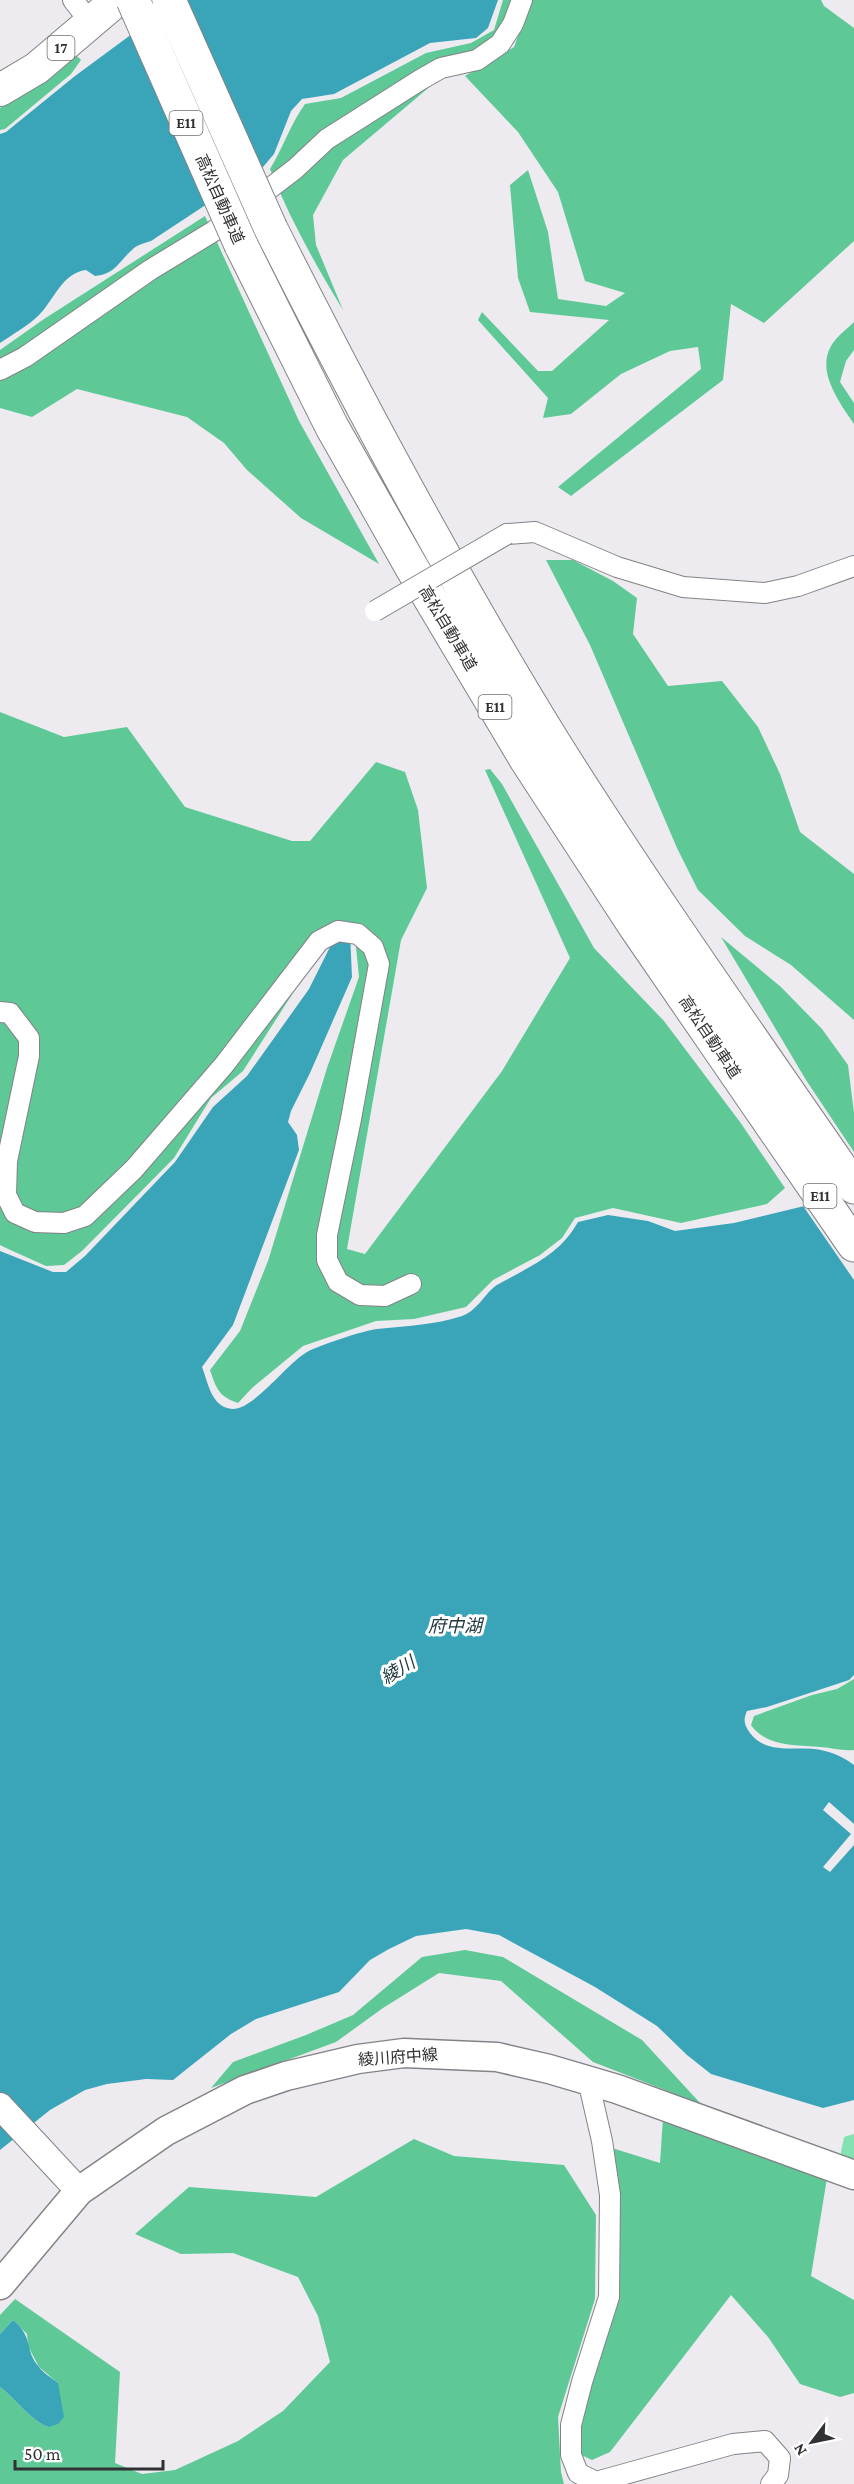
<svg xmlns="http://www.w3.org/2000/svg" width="854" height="2484" viewBox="0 0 854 2484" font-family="'Crimson Pro','Noto Sans JP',serif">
  <rect width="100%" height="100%" fill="#edebf0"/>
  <!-- green -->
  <path fill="#84e1b2" d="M 854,2134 L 854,2162 L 840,2157 L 844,2137 Z"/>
  <!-- forest -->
  <path fill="#5ec997" d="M 503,0 L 514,0 L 495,39 L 465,57 L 343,160 L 313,215 L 316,245 L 343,310 C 315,264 290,219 270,169 C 283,148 290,125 305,104 L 341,98 L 426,53 L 471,43 L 494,30 Z
    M 531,0 L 821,0 L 824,6 L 854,28 L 854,241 L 764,323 L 731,304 L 723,380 L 571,496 L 558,487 L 701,369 L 698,347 L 670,351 L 621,374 L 571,414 L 543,418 L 548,398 L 478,320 L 482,312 L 538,371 L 552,371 L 609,320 L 530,312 L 518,278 L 510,185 L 528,170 L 548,232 L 558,299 L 606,306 L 625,293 L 585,281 L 558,192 L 518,132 L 465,76 L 514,47 Z
    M 76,55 L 81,60 L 71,74 L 5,129 L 0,130 L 0,108 Z
    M 205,216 L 299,421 L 379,564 L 301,518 L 247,470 L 224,443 L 187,417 L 77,389 L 32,417 L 0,408 L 0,350 L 44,319 Z
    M 854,322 L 854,350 L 846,361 L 840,382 L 854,403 L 854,424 C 840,403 816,372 831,346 C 836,337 847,329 854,322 Z
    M 546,560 L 573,560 L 613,581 L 637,598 L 633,634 L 668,686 L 722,681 L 758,727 L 780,774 L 800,832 L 854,874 L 854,1020 L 791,965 L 745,936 L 698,890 L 677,848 L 590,645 Z
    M 0,712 L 64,737 L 127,727 L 185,807 L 292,841 L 310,841 L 376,762 L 405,772 L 418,810 L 427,888 L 401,940 L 347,1249 L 365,1254 L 502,1071 L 570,958 L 485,770 L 490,769 L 502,784 L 594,948 L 664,1021 L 740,1122 L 785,1188 L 767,1204 L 681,1223 L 613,1208 L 575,1218 L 562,1238 L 540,1255 L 493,1280 L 466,1307 L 414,1319 L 376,1321 L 303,1346 L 252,1388 L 238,1403 C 219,1397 216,1388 210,1370 L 240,1331 L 268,1261 L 327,1068 L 359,977 L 354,927 L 323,946 L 243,1071 L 211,1098 L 174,1158 L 82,1251 L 64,1265 L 46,1266 L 6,1248 L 0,1245 Z
    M 721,937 L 781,987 L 822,1029 L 848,1065 L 854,1113 L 854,1152 L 806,1080 Z
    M 854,1679 L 854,1750 C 842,1751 833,1748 821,1747 C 797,1745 766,1747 751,1725 L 754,1716 L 812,1695 L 837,1689 Z
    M 465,1950 L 503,1957 L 642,2040 L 701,2104 L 593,2062 L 501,1981 L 439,1973 L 383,2008 L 336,2042 L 211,2088 L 233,2062 L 306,2035 L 353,2015 L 422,1957 Z
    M 663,2118 L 827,2178 L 811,2276 L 854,2300 L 854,2393 L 840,2397 L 800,2384 L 768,2337 L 731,2295 L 610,2452 L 592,2460 L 579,2454 L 579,2421 L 620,2294 L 612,2148 L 660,2163 Z
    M 414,2139 L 454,2156 L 564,2165 L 596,2215 L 595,2299 L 558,2417 L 561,2472 L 564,2484 L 0,2484 L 0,2387 C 17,2400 29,2419 48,2427 L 58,2383 L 39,2367 L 28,2346 L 27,2334 L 13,2320 L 0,2334 L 0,2315 L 15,2299 L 120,2372 L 115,2463 L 142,2474 L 175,2470 L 238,2441 L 283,2411 L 330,2362 L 318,2316 L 298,2277 L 233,2253 L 181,2254 L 135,2234 L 189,2187 L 316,2197 Z"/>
  <!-- water -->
  <path fill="#3aa5b8" d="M 178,0 L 498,0 L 488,28 L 476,38 L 430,43 L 334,94 L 302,99 L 291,111 L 274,154 L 263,167 L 151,241 C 145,243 137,245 133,249 C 119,261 116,274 95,276 L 86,270 C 62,273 54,300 39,315 C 28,326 13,334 0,343 L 0,134 L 6,132 L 75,76 Z
    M 350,933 L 352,977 L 310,1073 L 291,1111 L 288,1122 L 297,1135 L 299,1150 L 233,1325 L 202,1367 C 208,1382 211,1407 232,1409 C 254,1410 287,1363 307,1352 C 320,1345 362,1331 377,1329 C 405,1326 435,1325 462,1316 C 476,1311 482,1298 493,1288 C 497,1284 503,1282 508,1279 C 537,1263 561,1252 578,1222 L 608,1215 L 648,1221 L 675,1231 L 734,1223 L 854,1194 L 854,1675 L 849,1680 L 834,1685 L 767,1707 L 747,1711 C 743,1720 744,1725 750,1733 C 768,1757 800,1744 825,1751 C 835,1753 846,1759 854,1765 L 854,2100 L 823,2108 L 711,2074 L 687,2055 L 657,2026 L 595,1987 L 499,1935 L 466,1929 L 416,1936 L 389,1949 L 370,1960 L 339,1992 L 256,2019 L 231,2034 L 173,2080 L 146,2079 L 107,2084 L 85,2090 L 50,2110 L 0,2150 L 0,1251 L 53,1272 L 66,1272 L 85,1256 L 175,1162 L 213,1107 L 247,1076 L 309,989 L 334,939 Z
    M 13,2320 C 34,2337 24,2350 39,2367 C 43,2373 52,2378 58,2383 L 64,2417 L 58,2424 L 48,2427 C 29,2419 17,2400 0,2387 L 0,2334 Z"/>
  <!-- pier -->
  <path fill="#edebf0" d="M 854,1191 L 854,1280 L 801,1203 Z
    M 829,1802 L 854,1824 L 854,1845 L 830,1872 L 823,1867 L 851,1834 L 823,1810 Z"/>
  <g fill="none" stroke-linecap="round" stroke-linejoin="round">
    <defs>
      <path id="minor" d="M 73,0 L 91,23
        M 0,370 L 25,357 L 150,270 L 214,231 L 295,169 L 327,139 L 420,80 L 441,68 L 477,60 L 500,44 L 513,24 L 522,0
        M 507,534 L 535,532 L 617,567 L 683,587 L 765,593 L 798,586 L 854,566
        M 0,1012 L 10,1013 L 29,1038 L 29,1056 L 7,1161 L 6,1195 L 15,1213 L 35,1222 L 64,1223 L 85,1216 L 134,1169 L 224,1065 L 319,941 L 338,931 L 358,934 L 373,947 L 379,964 L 351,1119 L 327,1235 L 327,1260 L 338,1282 L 360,1295 L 385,1296 L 411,1284
        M 588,2080 L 602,2141 L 610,2195 L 609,2297 L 582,2382 L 571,2425 L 571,2455 L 578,2473 L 596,2482 L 733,2444 L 765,2441 L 780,2458 L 778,2475 L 771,2484"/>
      <path id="tertiary" d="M 0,2106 L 79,2191"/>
      <path id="secondary" d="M 0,2285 L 79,2191 L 166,2131 L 245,2090 L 286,2076 L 358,2059 L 404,2053 L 497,2057 L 549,2069 L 617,2089 L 854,2175"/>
      <path id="primary" d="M 0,90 L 37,68 L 117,0"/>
      <path id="motorway" d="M 271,229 C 359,404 451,576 554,743 C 649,894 753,1040 854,1187
        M 241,245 L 332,427 L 412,568 L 527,761 L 634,925 L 854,1245"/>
    </defs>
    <!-- minor casing -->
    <use href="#minor" stroke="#838286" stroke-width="22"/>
    <!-- tertiary casing -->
    <use href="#tertiary" stroke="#838286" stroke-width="28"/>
    <!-- secondary casing -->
    <use href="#secondary" stroke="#838286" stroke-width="31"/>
    <!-- primary casing -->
    <use href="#primary" stroke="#838286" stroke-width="34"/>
    <!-- motorway casing -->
    <use href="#motorway" stroke="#838286" stroke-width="35"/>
    <!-- minor -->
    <use href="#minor" stroke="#fff" stroke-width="20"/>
    <!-- tertiary -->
    <use href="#tertiary" stroke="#fff" stroke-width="26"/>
    <!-- secondary -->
    <use href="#secondary" stroke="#fff" stroke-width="28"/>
    <!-- primary -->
    <use href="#primary" stroke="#fff" stroke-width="32"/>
    <!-- motorway -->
    <use href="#motorway" stroke="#fff" stroke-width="33"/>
    <defs>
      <path id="minor-bridge" d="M 375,611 L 507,534"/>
      <path id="motorway-bridge" d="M 133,0 L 241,245
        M 169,0 L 271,229"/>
    </defs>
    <!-- minor-bridge casing -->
    <use href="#minor-bridge" stroke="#838286" stroke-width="22" stroke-linecap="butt"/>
    <!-- motorway-bridge casing -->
    <use href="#motorway-bridge" stroke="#838286" stroke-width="35" stroke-linecap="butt"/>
    <!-- minor-bridge -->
    <use href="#minor-bridge" stroke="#fff" stroke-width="20"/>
    <!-- motorway-bridge -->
    <use href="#motorway-bridge" stroke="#fff" stroke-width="33"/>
  </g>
  <g text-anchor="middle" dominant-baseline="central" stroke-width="6" stroke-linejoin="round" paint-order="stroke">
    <!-- shield labels -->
    <g fill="#fff" stroke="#6f6f70" stroke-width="1.5">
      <rect x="47.5" y="36" width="27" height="24" rx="4.5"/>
      <rect x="169.5" y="111" width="33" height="24" rx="4.5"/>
      <rect x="478.5" y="695" width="33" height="24" rx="4.5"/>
      <rect x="803.5" y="1184" width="33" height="24" rx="4.5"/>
    </g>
    <g font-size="15" font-weight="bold" fill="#313133">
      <text x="61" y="48">17</text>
      <text x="186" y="123">E11</text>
      <text x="495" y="707">E11</text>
      <text x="820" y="1196">E11</text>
    </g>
    <!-- street labels -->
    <g font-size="16" fill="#313133" stroke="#fff">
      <text transform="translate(220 199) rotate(66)">高松自動車道</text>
      <text transform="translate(448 628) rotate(59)">高松自動車道</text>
      <text transform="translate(710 1037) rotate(56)">高松自動車道</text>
      <text transform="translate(398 2057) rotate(-4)">綾川府中線</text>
    </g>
    <!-- water labels -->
    <g font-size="18" font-style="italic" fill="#21393d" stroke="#fff">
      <text x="455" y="1626">府中湖</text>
      <text transform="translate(398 1670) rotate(-31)">綾川</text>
    </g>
  </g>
  <!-- north arrow -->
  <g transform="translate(812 2442) rotate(238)" stroke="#ffffff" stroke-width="4.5" paint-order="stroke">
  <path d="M0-4.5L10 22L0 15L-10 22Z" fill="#313133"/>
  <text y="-9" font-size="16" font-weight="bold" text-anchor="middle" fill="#313133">N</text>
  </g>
  <!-- scale -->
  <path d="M15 2460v9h148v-9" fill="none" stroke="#313133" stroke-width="3"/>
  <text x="24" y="2460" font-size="18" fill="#313133" stroke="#ffffff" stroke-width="4.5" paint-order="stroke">50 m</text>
</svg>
